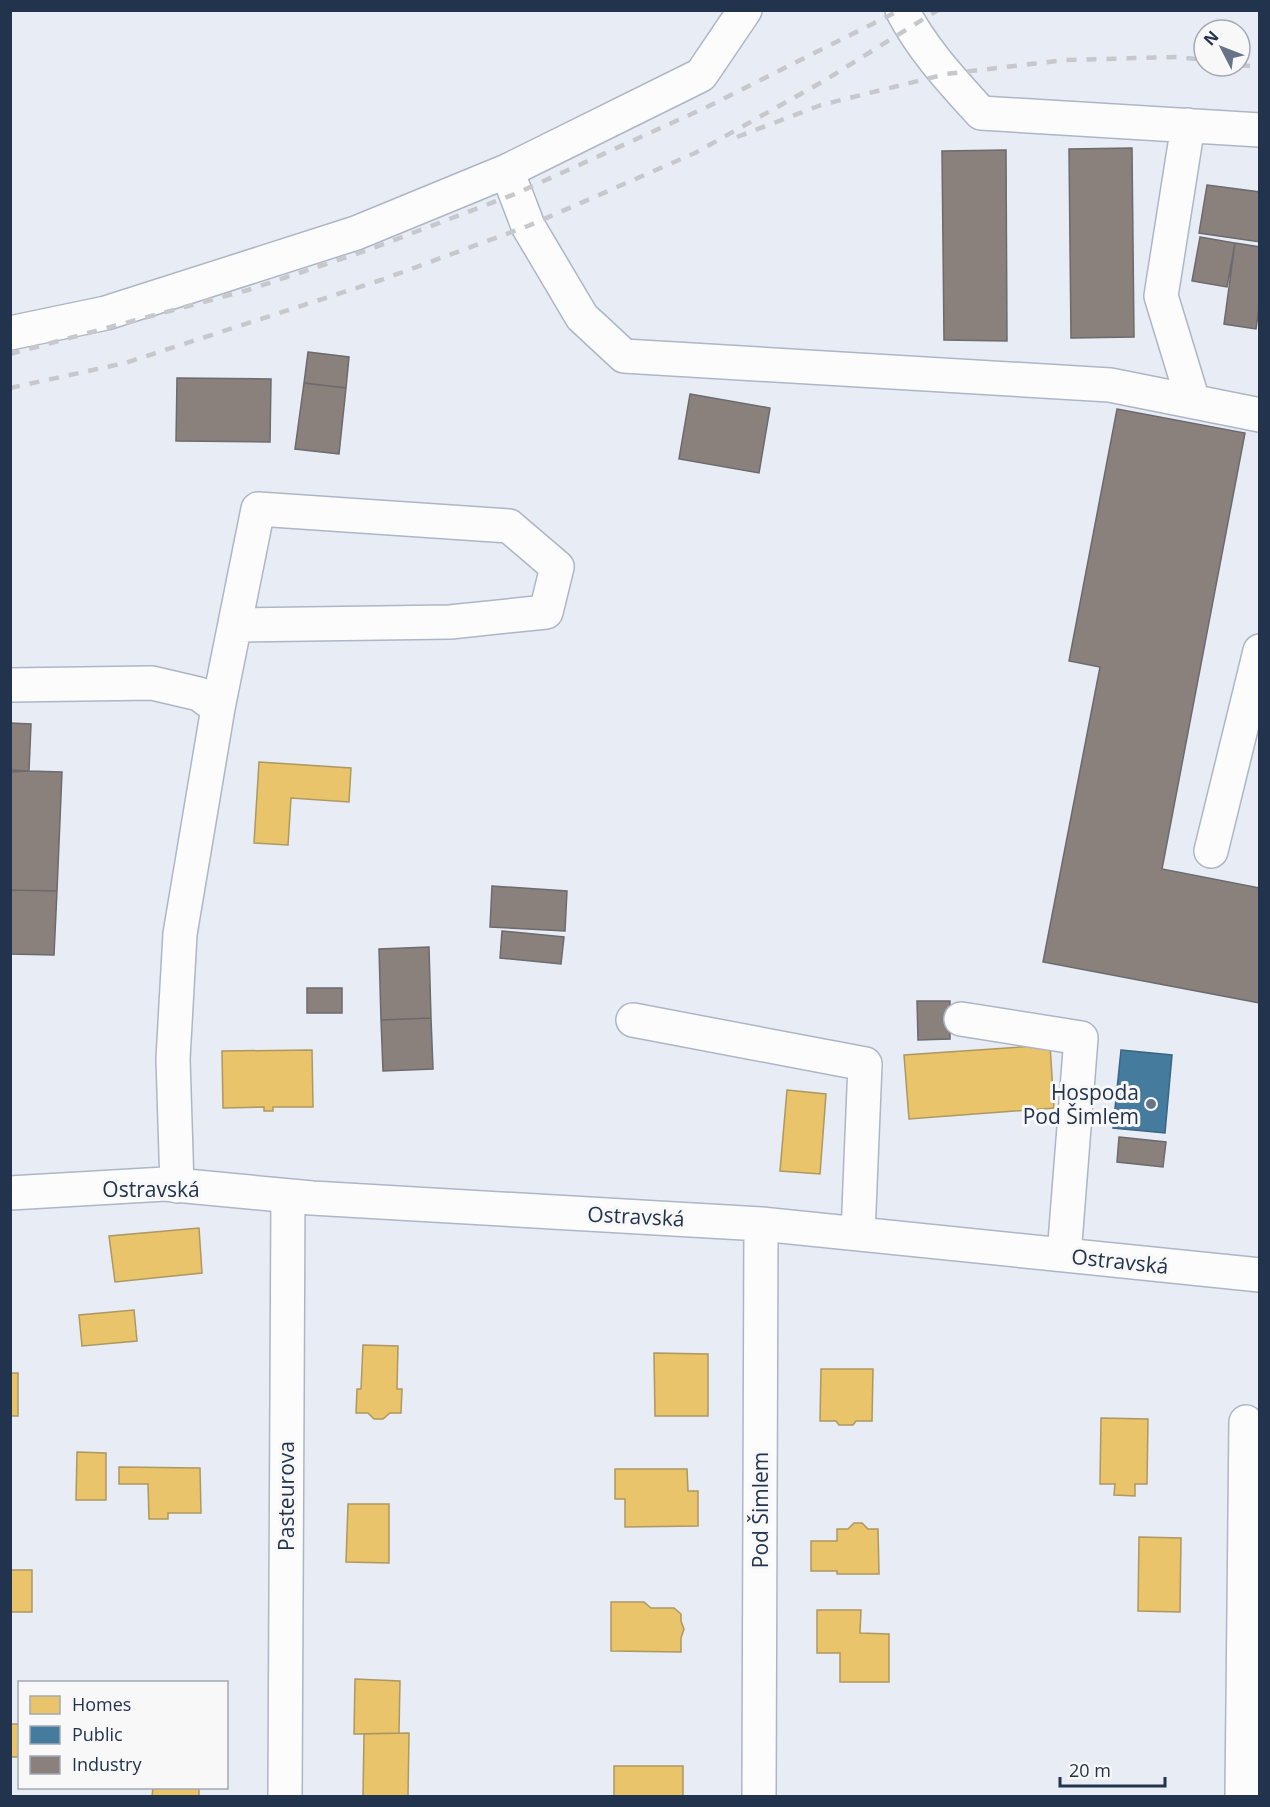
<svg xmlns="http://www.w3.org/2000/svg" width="1270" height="1807" viewBox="0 0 1270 1807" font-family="'Open Sans',sans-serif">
  <rect width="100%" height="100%" fill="#e8ecf4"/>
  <!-- homes -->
  <path fill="#e9c46a" stroke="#ad9861" stroke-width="1.5" d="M 259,762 L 351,768 L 349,802 L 291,798 L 288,845 L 254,843 Z
    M 1050,1045 L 1054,1108 L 909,1119 L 904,1055 Z
    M 312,1050 L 313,1107 L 273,1107 L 273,1111 L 264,1111 L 264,1107 L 223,1108 L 222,1051 Z
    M 787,1090 L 826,1094 L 820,1174 L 780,1171 Z
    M 199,1228 L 202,1273 L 115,1282 L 109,1236 Z
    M 134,1310 L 137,1341 L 82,1346 L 79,1315 Z
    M 363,1345 L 398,1346 L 397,1389 L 402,1389 L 401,1413 L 390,1413 L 383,1419 L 374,1419 L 368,1413 L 356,1413 L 357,1389 L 361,1389 Z
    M 654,1353 L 708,1354 L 708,1416 L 655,1416 Z
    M 821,1369 L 873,1369 L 872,1421 L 856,1421 L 853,1425 L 839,1425 L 836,1421 L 820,1421 Z
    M 10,1373 L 18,1373 L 18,1416 L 10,1416 Z
    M 1101,1418 L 1148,1419 L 1147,1484 L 1135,1484 L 1135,1496 L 1114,1495 L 1115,1484 L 1100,1484 Z
    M 77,1452 L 106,1453 L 106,1500 L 76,1500 Z
    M 119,1467 L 200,1468 L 201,1513 L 168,1513 L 168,1519 L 149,1519 L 148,1484 L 119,1484 Z
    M 615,1469 L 687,1469 L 688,1491 L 698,1491 L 698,1526 L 625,1527 L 625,1499 L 615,1499 Z
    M 348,1504 L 389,1504 L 389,1563 L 346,1562 Z
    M 854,1523 L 862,1523 L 868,1529 L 878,1529 L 879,1574 L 837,1574 L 837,1571 L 811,1571 L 811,1541 L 837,1541 L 837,1529 L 848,1529 Z
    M 1139,1537 L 1181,1538 L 1180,1612 L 1138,1611 Z
    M 10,1570 L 32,1570 L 32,1612 L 10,1612 Z
    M 611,1602 L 644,1602 L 651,1608 L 674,1608 L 681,1614 L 681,1621 L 684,1629 L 681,1638 L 681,1652 L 611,1651 Z
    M 817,1610 L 861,1610 L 860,1633 L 889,1634 L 889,1682 L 840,1682 L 840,1653 L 817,1653 Z
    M 355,1679 L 400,1681 L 399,1733 L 354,1734 Z
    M 10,1724 L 20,1724 L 20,1757 L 10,1757 Z
    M 409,1733 L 408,1796 L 363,1796 L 364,1734 Z
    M 614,1766 L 683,1766 L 683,1796 L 614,1796 Z
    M 153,1788 L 199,1788 L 199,1796 L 152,1796 Z"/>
  <!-- public -->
  <path fill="#457b9d" stroke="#3a6585" stroke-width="1.5" d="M 1121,1050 L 1172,1055 L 1165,1133 L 1113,1128 Z"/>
  <!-- industry -->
  <path fill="#8a817c" stroke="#6b6a6e" stroke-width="1.5" d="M 1132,148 L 1134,337 L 1071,338 L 1069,149 Z
    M 1006,150 L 1007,341 L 944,340 L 942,151 Z
    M 1207,185 L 1260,192 L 1260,242 L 1199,233 Z
    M 1200,237 L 1235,243 L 1227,287 L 1192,281 Z
    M 1235,243 L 1260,247 L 1260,301 L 1256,329 L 1224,324 Z
    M 308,352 L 349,357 L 346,388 L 304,383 Z
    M 177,378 L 271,379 L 270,442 L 176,441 Z
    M 304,383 L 346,388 L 339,454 L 295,449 Z
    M 690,394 L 770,408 L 759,473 L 679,459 Z
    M 1117,409 L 1245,433 L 1162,869 L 1260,888 L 1260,1003 L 1043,962 L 1100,667 L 1069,661 Z
    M 10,723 L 31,724 L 29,771 L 10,770 Z
    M 29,771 L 62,772 L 57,891 L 10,890 L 10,772 Z
    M 492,886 L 567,891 L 565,931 L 490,927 Z
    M 10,890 L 57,891 L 54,955 L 10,954 Z
    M 502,931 L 564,937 L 561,964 L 500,958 Z
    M 429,947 L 431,1018 L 381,1020 L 379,949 Z
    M 307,988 L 342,988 L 342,1013 L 307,1013 Z
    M 917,1001 L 950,1001 L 950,1039 L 918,1040 Z
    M 431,1018 L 433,1069 L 383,1071 L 381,1020 Z
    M 1119,1137 L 1166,1142 L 1163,1167 L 1117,1162 Z"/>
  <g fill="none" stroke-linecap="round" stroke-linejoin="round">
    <defs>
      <path id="minor" d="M 902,10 C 922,49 952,81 981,113 L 1260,130
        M 1188,125 L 1161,296 L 1193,401
        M 507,171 L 528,226 L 582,317 L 624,356 L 1110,385 L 1260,415
        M 10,333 L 106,313 L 356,233 L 507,171 L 701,75 L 745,10
        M 10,685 L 152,683 L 199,694 L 218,708 L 180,934 L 173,1059 L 177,1186
        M 218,708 L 258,509 L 509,526 L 557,567 L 546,612 L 450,622 L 235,625
        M 1211,851 L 1260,651
        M 961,1019 L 1081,1038 L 1064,1255
        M 633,1020 L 865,1064 L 858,1234
        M 10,1193 L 165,1184 L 312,1198 L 761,1224 L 1260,1275
        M 285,1796 L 288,1196
        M 759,1796 L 761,1224
        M 1242,1796 L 1246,1422"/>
    </defs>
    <!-- minor casing -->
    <use href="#minor" stroke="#adb6c6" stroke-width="36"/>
    <!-- minor -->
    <use href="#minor" stroke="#fcfcfd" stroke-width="33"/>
    <!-- rail -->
    <path stroke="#c6c8cc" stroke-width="4.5" stroke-dasharray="10 10" stroke-linecap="butt" d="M 1240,65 L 1260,67
      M 737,137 L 821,105 L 946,74 L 1065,60 L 1178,57 L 1204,60
      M 10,354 L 248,290 L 368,250 L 515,194 L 707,107 L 900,10
      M 10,388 L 125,363 L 381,280 L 528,226 L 695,153 L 822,82 L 938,10"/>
  </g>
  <!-- markers -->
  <circle fill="#677487" stroke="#f8f8f8" stroke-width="2" cx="1151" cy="1104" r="6"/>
  <g text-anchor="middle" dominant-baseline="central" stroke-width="6" stroke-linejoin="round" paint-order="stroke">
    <!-- poi labels -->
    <g font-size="21" fill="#22334d" stroke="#f8f8f8" text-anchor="end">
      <text x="1139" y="1092">Hospoda<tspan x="1139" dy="24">Pod Šimlem</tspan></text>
    </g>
    <!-- street labels -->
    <g font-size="21" fill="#22334d" stroke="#f8f8f8">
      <text x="151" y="1189">Ostravská</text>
      <text transform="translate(636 1216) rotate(3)">Ostravská</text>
      <text transform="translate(1120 1261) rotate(6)">Ostravská</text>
      <text transform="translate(286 1496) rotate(-90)">Pasteurova</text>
      <text transform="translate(760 1510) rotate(-90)">Pod Šimlem</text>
    </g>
  </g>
  <!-- border -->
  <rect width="1270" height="1807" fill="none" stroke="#22334d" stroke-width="24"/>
  <!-- legend -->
  <rect x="18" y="1681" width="210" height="108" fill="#f8f8f8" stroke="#a2a9b4" stroke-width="1.5"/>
  <rect x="30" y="1696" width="30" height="18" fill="#e9c46a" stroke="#a2a9b4" stroke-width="1.5"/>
  <text x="72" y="1711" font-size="18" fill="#22334d">Homes</text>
  <rect x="30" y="1726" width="30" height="18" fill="#457b9d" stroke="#a2a9b4" stroke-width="1.5"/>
  <text x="72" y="1741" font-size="18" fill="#22334d">Public</text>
  <rect x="30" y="1756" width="30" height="18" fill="#8a817c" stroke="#a2a9b4" stroke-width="1.5"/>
  <text x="72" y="1771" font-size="18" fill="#22334d">Industry</text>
  <!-- north arrow -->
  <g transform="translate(1222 48) rotate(312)"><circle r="28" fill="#f8f8f8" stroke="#a2a9b4" stroke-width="1.5"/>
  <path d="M0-4.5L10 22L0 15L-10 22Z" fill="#677487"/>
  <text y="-9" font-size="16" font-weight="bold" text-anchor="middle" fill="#22334d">N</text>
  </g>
  <!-- scale -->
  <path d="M1060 1777v9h105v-9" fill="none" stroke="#22334d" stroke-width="3"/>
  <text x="1069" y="1777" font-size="18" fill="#22334d" stroke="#f8f8f8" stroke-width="4.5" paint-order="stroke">20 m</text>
</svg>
